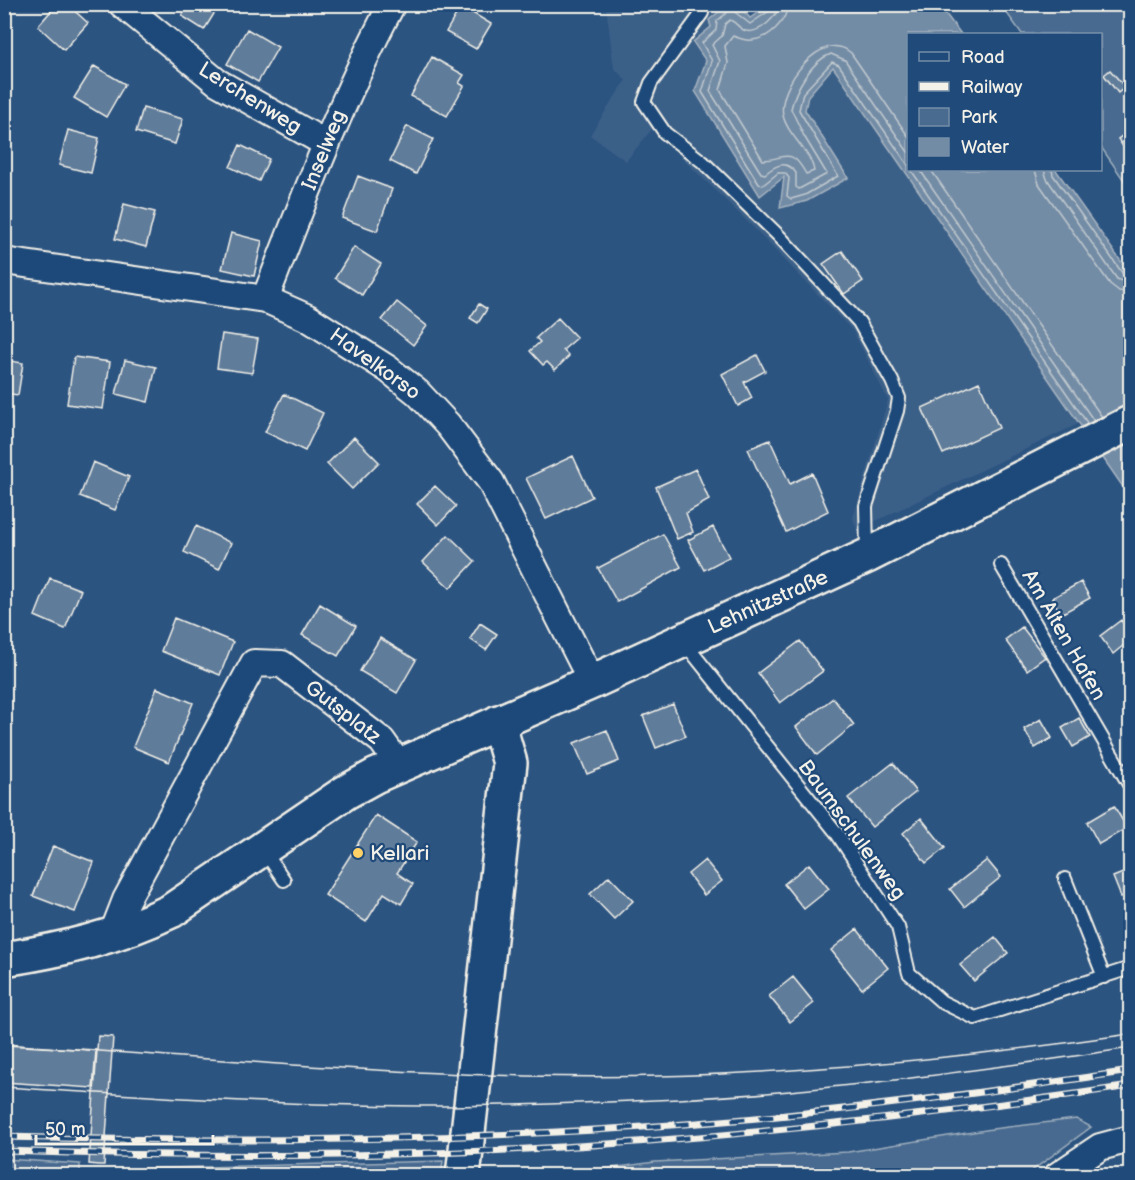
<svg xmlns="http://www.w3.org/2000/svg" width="1135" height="1180" viewBox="0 0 1135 1180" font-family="'Balsamiq Sans',sans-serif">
  <rect width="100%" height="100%" fill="#2c5481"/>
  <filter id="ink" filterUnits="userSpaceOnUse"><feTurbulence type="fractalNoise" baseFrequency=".0167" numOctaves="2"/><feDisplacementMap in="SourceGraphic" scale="12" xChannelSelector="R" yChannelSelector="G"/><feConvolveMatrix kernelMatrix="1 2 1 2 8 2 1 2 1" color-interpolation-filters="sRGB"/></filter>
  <g filter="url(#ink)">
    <!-- built -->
    <path fill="#3b6088" d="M 606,5 L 727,5 L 709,20 L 712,27 L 706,61 L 695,91 L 759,195 L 784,176 L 780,207 L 815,130 L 805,110 L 808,96 L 833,67 L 1080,423 L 857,530 L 853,518 L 888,400 L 853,331 L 750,224 L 652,129 L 626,161 L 590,135 L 626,80 L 614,68 Z"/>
    <!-- green -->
    <path fill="#496b90" stroke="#9eaebc" stroke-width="1.5" d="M 1001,5 L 1130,5 L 1130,189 L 1101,147 L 1100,34 L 1022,34 Z
      M 1076,1119 L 1091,1127 L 1026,1175 L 560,1175 L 655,1162 L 848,1152 L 992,1129 Z
      M 5,1159 L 80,1164 L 80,1175 L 5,1175 Z
      M 443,1161 L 441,1176 L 130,1175 L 131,1169 Z"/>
    <!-- water -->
    <path fill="#738ca6" stroke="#a7b4c0" stroke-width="1.5" d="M 727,5 L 738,5 L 750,18 L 769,5 L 939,5 L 961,34 L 908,34 L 908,170 L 1056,170 L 1130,274 L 1130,497 L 833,67 L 808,96 L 805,110 L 848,178 L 807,201 L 780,208 L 784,177 L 760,196 L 695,91 L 706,61 L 693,42 L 711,27 L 709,20 Z"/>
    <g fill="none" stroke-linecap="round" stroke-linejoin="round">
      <!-- shore -->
      <path stroke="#c0c9ce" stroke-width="1.5" d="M 771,4 L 769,11 L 750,24 L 731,9 L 717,21 L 716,30 L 702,43 L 712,61 L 702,92 L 759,184 L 763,185 L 778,173 L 785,173 L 789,178 L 787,196 L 791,199 L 805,195 L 838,176 L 799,110 L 803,93 L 832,62 L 839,65 L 908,165
        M 779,4 C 778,17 759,34 746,31 C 739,29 736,22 730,20 L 725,24 L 722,36 L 712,45 L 720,61 L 710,91 L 761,173 L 765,174 C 776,165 786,159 796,173 L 796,187 L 799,189 L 827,174 L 804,136 L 791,109 C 795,90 811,61 831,54 L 845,60 L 908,152
        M 788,4 C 787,21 769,39 752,40 C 745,41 739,38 733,36 L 725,46 L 728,63 L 720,90 L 763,160 C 785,159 791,146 806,174 L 814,171 C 811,151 787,135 783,115 C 777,87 822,27 851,53 L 908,136
        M 911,170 L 1088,424
        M 920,170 L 1094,421
        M 931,170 L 1102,417
        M 1035,170 L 1039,184 L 1110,284 L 1119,291 L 1130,293
        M 1044,170 L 1047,179 L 1117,279 L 1130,284
        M 1052,170 L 1053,175 L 1123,274 L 1130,277"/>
    </g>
    <!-- building -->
    <path fill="#5e7b9a" stroke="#f4f1e8" stroke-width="1.5" d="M 57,4 L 67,4 L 88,23 L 64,50 L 38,26 Z
      M 189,4 L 220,4 L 204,30 L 182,16 Z
      M 461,6 L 491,24 L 476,49 L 446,32 Z
      M 247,29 L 278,47 L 258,82 L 227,64 Z
      M 432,57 L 464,75 L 459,83 L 464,86 L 447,116 L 411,96 Z
      M 94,66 L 125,84 L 106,117 L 74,98 Z
      M 1110,70 L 1125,87 L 1118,93 L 1104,75 Z
      M 143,108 L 183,119 L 175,144 L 136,132 Z
      M 407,126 L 433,139 L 416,174 L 390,161 Z
      M 68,130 L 99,138 L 91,173 L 59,165 Z
      M 1130,130 L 1130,157 L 1118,139 Z
      M 240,145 L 269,159 L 259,181 L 230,167 Z
      M 358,176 L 392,189 L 377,231 L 342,218 Z
      M 124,204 L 155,212 L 146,247 L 115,239 Z
      M 231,233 L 262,241 L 254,276 L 222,269 Z
      M 354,247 L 381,264 L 362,295 L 335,278 Z
      M 842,251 L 863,281 L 844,294 L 823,264 Z
      M 397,302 L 427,326 L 413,345 L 382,320 Z
      M 479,304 L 487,309 L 478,323 L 470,318 Z
      M 558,318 L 577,338 L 563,350 L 569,356 L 555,370 L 547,362 L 543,365 L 530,351 L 540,342 L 536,338 Z
      M 222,334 L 258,339 L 252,373 L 217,368 Z
      M 757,355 L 765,371 L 744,382 L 752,398 L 738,406 L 722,374 Z
      M 74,357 L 110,362 L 103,409 L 67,404 Z
      M 4,360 L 23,363 L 18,395 L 4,393 Z
      M 125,360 L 156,367 L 148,402 L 116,394 Z
      M 979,382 L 999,428 L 943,454 L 922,408 Z
      M 284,394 L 323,413 L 305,451 L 265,432 Z
      M 354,437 L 379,462 L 352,489 L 327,464 Z
      M 770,440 L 790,484 L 812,473 L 828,511 L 786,532 L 748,449 Z
      M 573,456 L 592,497 L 546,519 L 526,478 Z
      M 93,462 L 129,477 L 115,510 L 80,496 Z
      M 696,469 L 709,500 L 686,513 L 693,532 L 677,539 L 656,487 Z
      M 435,486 L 456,506 L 438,525 L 417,504 Z
      M 196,526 L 231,543 L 219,569 L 184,552 Z
      M 713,527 L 729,557 L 704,570 L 688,540 Z
      M 663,534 L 681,567 L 617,602 L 598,568 Z
      M 448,535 L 475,561 L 450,588 L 423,562 Z
      M 50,578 L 81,590 L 65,629 L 35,616 Z
      M 1081,582 L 1090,598 L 1061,614 L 1052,598 Z
      M 320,604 L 356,626 L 338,656 L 302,635 Z
      M 174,618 L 233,642 L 220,675 L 161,651 Z
      M 1121,620 L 1130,633 L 1130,640 L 1113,654 L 1100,636 Z
      M 480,623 L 497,634 L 486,650 L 470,639 Z
      M 1022,627 L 1045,657 L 1027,670 L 1005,640 Z
      M 380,638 L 416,660 L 397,693 L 360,671 Z
      M 800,641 L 823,671 L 780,703 L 758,673 Z
      M 157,688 L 193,703 L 169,762 L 133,747 Z
      M 833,698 L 854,725 L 817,755 L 796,727 Z
      M 673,704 L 686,736 L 656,748 L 643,716 Z
      M 1079,718 L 1090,737 L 1073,747 L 1062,728 Z
      M 1041,719 L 1052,738 L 1035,748 L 1024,729 Z
      M 607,730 L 619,761 L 587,774 L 574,743 Z
      M 893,763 L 916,792 L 872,827 L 848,798 Z
      M 1114,806 L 1127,828 L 1099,844 L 1087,822 Z
      M 376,815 L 417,842 L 397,873 L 413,884 L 401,904 L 384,893 L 366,922 L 325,895 Z
      M 921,818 L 945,848 L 926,863 L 903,833 Z
      M 53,846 L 94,862 L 75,912 L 33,896 Z
      M 705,860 L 722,881 L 704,895 L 688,874 Z
      M 987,860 L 1001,877 L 964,907 L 950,889 Z
      M 809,864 L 829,889 L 804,909 L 784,884 Z
      M 1130,870 L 1130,893 L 1121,897 L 1113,877 Z
      M 609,876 L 633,901 L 614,919 L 590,894 Z
      M 857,929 L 888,968 L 862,989 L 831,950 Z
      M 995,937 L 1008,953 L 974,981 L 960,965 Z
      M 793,977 L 814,1003 L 790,1022 L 769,996 Z
      M 98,1036 L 113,1037 L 104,1165 L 98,1165 L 89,1164 Z
      M 4,1045 L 96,1050 L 93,1088 L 4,1082 Z"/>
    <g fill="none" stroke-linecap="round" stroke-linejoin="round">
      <defs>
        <path id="lane" d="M 702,13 L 651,83 L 644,102 L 665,133 L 703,162 L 779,236 L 859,322 L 892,381 L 899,398 L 897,411 L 866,506 L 867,552
          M 1001,565 L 1130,786
          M 683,641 L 836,832 L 898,927 L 909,973 L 942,1002 L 975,1018 L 1130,968
          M 263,849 L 284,880
          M 1065,879 L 1104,977"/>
        <path id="street" d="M 122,4 L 217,82 L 325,143
          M 4,261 L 265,299 L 308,318 L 388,369 L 418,393 L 448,425 L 491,482 L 592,682
          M 265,299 C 304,199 341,100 392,4
          M 112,936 L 126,900 L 254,663 L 282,664 L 382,741 L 399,765
          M 1057,1176 L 1100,1147 L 1130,1139"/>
        <path id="secondary" d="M 4,959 C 63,950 117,937 171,911 L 346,792 L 375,776 L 592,682 L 867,556 L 1130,423
          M 463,1176 L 510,763 L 498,722"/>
      </defs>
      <!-- lane casing -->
      <use href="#lane" stroke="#f4f1e8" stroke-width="16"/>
      <!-- street casing -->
      <use href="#street" stroke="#f4f1e8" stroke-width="30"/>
      <!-- secondary casing -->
      <use href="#secondary" stroke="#f4f1e8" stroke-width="38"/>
      <!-- lane -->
      <use href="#lane" stroke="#1f4a7a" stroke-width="12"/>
      <!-- street -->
      <use href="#street" stroke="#1f4a7a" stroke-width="26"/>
      <!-- secondary -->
      <use href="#secondary" stroke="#1f4a7a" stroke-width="33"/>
      <!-- tram -->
      <path stroke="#f4f1e8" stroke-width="1.5" d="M 4,1044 C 178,1056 352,1072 526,1076 C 729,1081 930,1063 1130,1034
        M 4,1087 C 142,1096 281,1105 418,1106 C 505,1106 593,1103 679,1099 C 831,1091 981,1070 1130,1048"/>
      <defs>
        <path id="rail" d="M 4,1137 C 231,1143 459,1141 685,1124 C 834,1113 983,1093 1130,1071
          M 4,1151 C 178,1157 353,1158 527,1149 C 729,1138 930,1116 1130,1086"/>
      </defs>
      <!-- rail casing -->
      <use href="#rail" stroke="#f4f1e8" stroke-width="7"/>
      <!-- rail -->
      <use href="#rail" stroke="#1f4a7a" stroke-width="4.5" stroke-dasharray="14" stroke-linecap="butt"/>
    </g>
  </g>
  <!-- markers -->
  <circle fill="#ffd166" stroke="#1f4a7a" stroke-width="2" cx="358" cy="853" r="6"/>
  <g text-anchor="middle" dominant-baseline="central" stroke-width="4.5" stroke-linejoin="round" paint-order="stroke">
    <!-- street labels -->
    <g font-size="21" fill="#f4f1e8" stroke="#1f4a7a">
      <text transform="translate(250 98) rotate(32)">Lerchenweg</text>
      <text transform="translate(324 150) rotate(-68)">Inselweg</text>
      <text transform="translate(375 364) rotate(36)">Havelkorso</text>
      <text transform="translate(768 602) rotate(-24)">Lehnitzstraße</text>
      <text transform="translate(1064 635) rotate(60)">Am Alten Hafen</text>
      <text transform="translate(343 712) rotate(38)">Gutsplatz</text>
      <text transform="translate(852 830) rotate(54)">Baumschulenweg</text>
    </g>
    <!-- poi labels -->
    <g font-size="21" fill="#f4f1e8" stroke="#1f4a7a" text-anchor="start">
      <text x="370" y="853">Kellari</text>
    </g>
  </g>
  <!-- margin -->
  <rect width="1135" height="1180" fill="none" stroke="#1f4a7a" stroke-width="24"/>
  <rect x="12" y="12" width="1111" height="1156" fill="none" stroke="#f4f1e8" stroke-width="2" filter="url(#ink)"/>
  <!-- legend -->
  <rect x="907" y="33" width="195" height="138" fill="#1f4a7a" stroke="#748da6" stroke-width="1.5"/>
  <rect x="919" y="52" width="30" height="9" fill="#1f4a7a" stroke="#748da6" stroke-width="1.5"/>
  <text x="961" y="63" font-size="18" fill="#f4f1e8">Road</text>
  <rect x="919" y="82" width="30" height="9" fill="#f4f1e8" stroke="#748da6" stroke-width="1.5"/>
  <text x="961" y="93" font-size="18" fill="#f4f1e8">Railway</text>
  <rect x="919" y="108" width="30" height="18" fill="#496b90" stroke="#748da6" stroke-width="1.5"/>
  <text x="961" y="123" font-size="18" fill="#f4f1e8">Park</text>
  <rect x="919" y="138" width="30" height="18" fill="#738ca6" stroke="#748da6" stroke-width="1.5"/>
  <text x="961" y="153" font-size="18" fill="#f4f1e8">Water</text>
  <!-- scale -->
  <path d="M36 1135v9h177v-9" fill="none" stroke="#f4f1e8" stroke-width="3"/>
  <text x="45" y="1135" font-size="18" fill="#f4f1e8" stroke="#1f4a7a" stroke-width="4.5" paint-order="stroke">50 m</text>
</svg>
